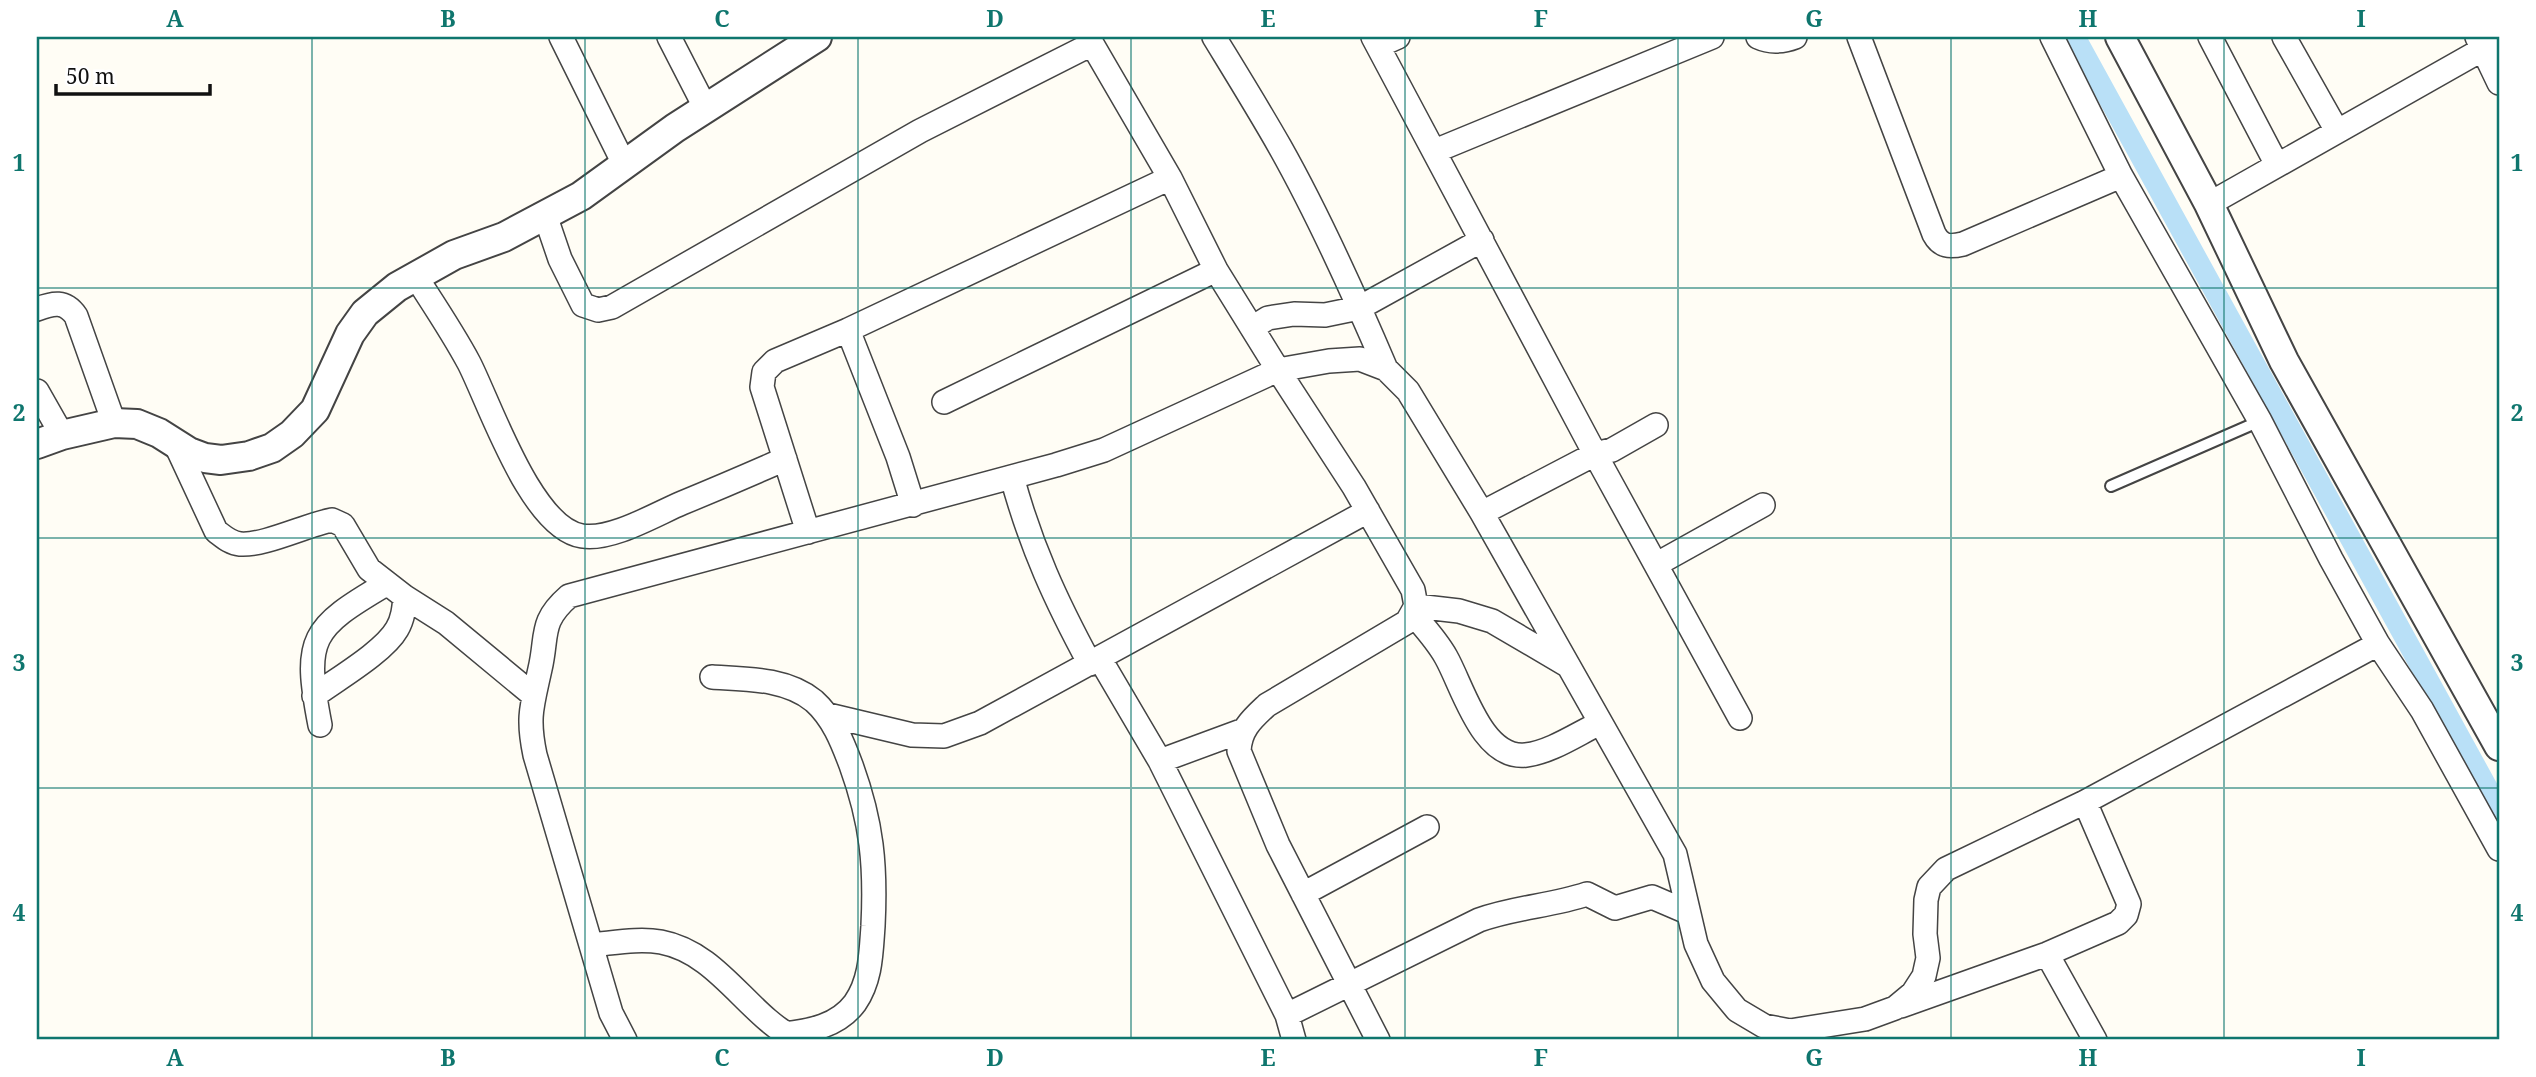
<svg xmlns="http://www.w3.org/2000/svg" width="2536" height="1077" viewBox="0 0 2536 1077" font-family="'Noto Serif',serif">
  <rect width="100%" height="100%" fill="#fffdf5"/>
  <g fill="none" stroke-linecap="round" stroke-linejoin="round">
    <!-- canal -->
    <path stroke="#b9e0f7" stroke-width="21" d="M 2075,37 L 2499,809"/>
    <defs>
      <path id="service" d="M 2111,486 L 2260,421"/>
      <path id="minor" d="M 561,37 L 624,164
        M 669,37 L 706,109
        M 1088,37 L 1170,178 L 1216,270 L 1278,370 L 1354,487 L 1413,590 L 1416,606 L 1407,622 L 1267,705 C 1252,719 1240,729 1239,751 L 1278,845 L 1378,1040
        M 1214,37 C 1236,73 1259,110 1280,147 C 1320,218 1354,294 1386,369
        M 1373,37 L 1595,454 L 1740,718
        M 1758,37 C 1771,43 1782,42 1795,37
        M 1859,37 L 1934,234 C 1941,247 1950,247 1963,244 L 2121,176
        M 2052,37 L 2121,176 L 2260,421 L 2331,559 L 2378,644 L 2422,710 L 2499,849
        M 2210,37 L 2277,165
        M 2284,37 L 2337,131
        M 2477,37 L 2499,83
        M 1378,46 L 1398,37
        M 1435,151 L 1712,37
        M 2209,204 L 2499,40
        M 545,215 L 560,259 L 583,305 L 598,310 L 612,307 L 920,131 L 1092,44
        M 416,277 C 434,305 453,333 469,363 C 490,404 531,528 582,536 C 611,541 656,514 682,503 C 716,489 751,474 785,459
        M 37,309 C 53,303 65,300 76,316 L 114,423
        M 1252,328 L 1268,318 L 1294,314 L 1325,315 L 1359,308 L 1482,240
        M 848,330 L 898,457 L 913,505
        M 37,391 L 62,435
        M 944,402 L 1216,270
        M 175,443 L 216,531 C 224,537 230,543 240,544 C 264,546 306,525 332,520 L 343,525 L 369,569 L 405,597 L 446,623 L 533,695
        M 1012,477 C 1031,547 1056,601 1090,664
        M 1482,513 L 1595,454 L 1612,450 L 1656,425
        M 808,532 L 762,387 L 764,372 L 775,361 L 848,330 L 1170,178
        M 1657,564 L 1763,505
        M 1416,606 L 1459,611 L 1492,621 L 1567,665
        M 1413,614 C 1425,628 1437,641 1446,657 C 1463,687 1482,760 1526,755 C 1551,752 1577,734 1600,723
        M 1100,659 L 1160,761 L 1287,1015 L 1294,1040
        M 712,677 C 745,679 786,678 814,701 C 833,718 842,741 851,765 C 872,823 876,865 873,926 C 871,953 871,980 855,1003 C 838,1026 810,1031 784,1034
        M 314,696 C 337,679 384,652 397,629 C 403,619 404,608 405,597
        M 828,715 L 912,735 L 944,736 L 980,723 L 1368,511
        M 320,725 C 303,638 311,628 386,584
        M 1160,761 L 1244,730
        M 1303,894 L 1427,827
        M 591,945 C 614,943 638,938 661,942 C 719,953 747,1015 797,1040
        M 2047,954 L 2095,1040
        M 1901,1006 L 2047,954 L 2118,923 L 2126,915 L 2129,904 L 2085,802
        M 1287,1015 L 1479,920 C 1515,907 1551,906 1587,894 L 1615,908 L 1652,897 L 1687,912
        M 625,1040 L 611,1013 L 535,755 C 527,717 532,706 540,669 C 548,635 539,622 569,596 L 1056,465 L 1104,450 L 1278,370 L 1329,361 L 1360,359 L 1386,369 L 1408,391 L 1482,513 L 1675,854 L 1696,944 L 1713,981 L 1737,1010 L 1764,1026 L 1790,1031 L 1865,1019 L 1895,1008 L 1913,993 L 1924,976 L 1928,958 L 1925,934 L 1926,900 L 1929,887 L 1946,869 L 2085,802 L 2378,644"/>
      <path id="tertiary" d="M 2120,37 L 2209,204 L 2284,361 L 2499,746
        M 37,444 L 62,435 L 114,423 L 137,424 L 159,433 L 189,452 L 205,458 L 221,460 L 249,456 L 272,448 L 292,434 L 315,410 L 350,334 L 365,313 L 397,287 L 454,255 L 504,237 L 581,196 L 675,128 L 817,37"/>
    </defs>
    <!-- service casing -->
    <use href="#service" stroke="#444" stroke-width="14"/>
    <!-- minor casing -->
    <use href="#minor" stroke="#444" stroke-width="26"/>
    <!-- tertiary casing -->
    <use href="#tertiary" stroke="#444" stroke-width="32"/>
    <!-- service -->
    <use href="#service" stroke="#fff" stroke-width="10"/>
    <!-- minor -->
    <use href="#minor" stroke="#fff" stroke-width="23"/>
    <!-- tertiary -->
    <use href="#tertiary" stroke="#fff" stroke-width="28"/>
  </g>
  <!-- grid -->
  <path fill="none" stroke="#0f766e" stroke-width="2" stroke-opacity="0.55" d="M 312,37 L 312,1040M 585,37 L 585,1040M 858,37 L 858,1040M 1131,37 L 1131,1040M 1405,37 L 1405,1040M 1678,37 L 1678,1040M 1951,37 L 1951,1040M 2224,37 L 2224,1040M 37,288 L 2499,288M 37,538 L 2499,538M 37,788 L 2499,788"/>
  <!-- border -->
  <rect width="2536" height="1077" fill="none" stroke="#ffffff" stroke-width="77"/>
  <!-- scale -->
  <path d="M56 84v10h154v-10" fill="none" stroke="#111111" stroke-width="3.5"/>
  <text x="66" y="84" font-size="21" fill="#111111" stroke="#ffffff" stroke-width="5" paint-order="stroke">50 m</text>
  <rect x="38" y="38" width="2460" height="1000" fill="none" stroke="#0f766e" stroke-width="2.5"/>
  <g font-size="23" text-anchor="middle" font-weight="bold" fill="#0f766e">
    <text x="175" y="27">A</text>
    <text x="448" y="27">B</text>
    <text x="722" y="27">C</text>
    <text x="995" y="27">D</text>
    <text x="1268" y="27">E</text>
    <text x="1541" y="27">F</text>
    <text x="1814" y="27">G</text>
    <text x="2088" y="27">H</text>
    <text x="2361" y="27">I</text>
    <text x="19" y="171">1</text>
    <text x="2517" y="171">1</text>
    <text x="19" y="421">2</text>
    <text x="2517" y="421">2</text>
    <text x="19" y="671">3</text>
    <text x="2517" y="671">3</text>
    <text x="19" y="921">4</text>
    <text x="2517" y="921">4</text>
    <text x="175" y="1066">A</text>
    <text x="448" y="1066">B</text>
    <text x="722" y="1066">C</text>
    <text x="995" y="1066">D</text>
    <text x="1268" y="1066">E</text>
    <text x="1541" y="1066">F</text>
    <text x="1814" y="1066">G</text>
    <text x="2088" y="1066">H</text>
    <text x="2361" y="1066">I</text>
  </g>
</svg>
